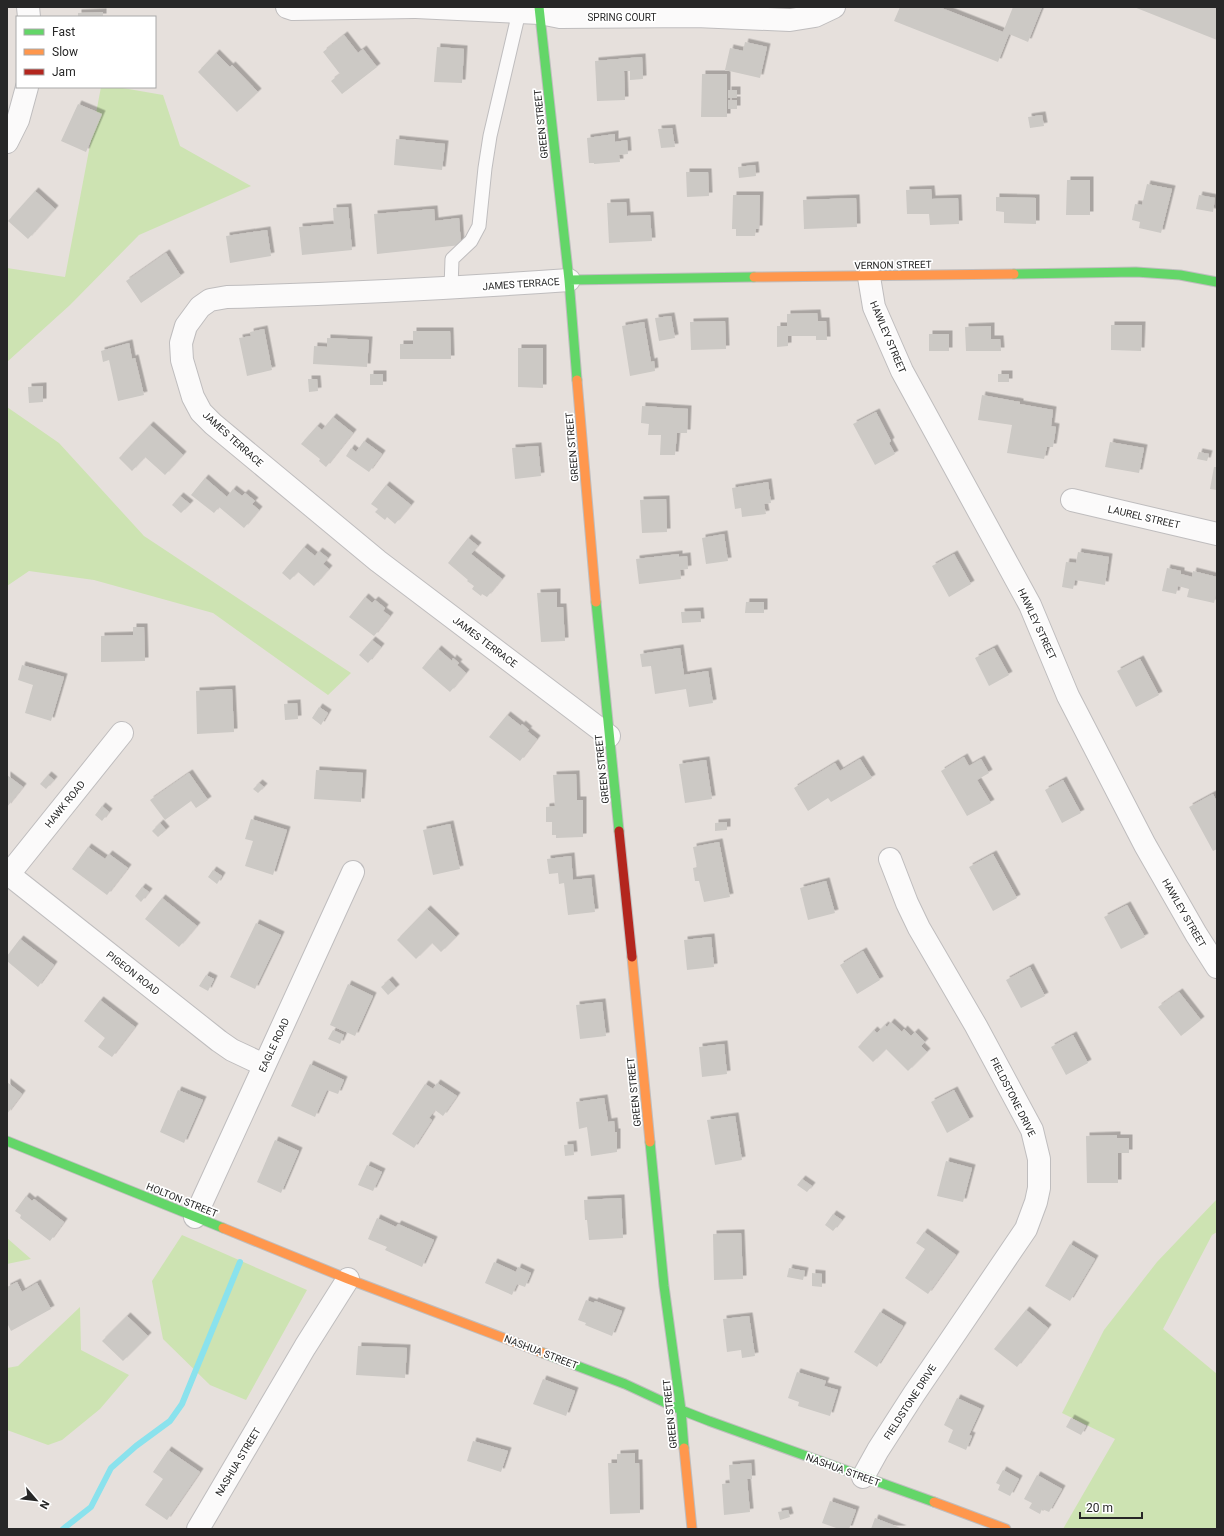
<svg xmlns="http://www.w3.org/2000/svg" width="1224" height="1536" viewBox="0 0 1224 1536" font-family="Roboto,sans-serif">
  <defs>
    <filter id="shadow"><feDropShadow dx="3.5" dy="-3.5" stdDeviation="0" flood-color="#0004"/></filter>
  </defs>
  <rect width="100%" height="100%" fill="#e6e0dc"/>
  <!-- green -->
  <path fill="#cde3b2" d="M 101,87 L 117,87 L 163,95 L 180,146 L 251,186 L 139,235 L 70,305 L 7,362 L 7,268 L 65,277 Z
    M 7,407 L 59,443 L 144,536 L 351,673 L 328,695 L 213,613 L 94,580 L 29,571 L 7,586 Z
    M 1217,1199 L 1217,1232 L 1212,1235 L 1163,1329 L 1217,1374 L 1217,1529 L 1063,1529 L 1115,1439 L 1062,1413 L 1104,1330 L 1157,1262 Z
    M 182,1235 L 307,1290 L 246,1400 L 210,1385 L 163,1339 L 152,1281 Z
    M 7,1238 L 31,1259 L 7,1264 Z
    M 80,1307 L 81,1350 L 129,1375 L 100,1409 L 62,1440 L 48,1445 L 7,1430 L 7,1368 L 18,1366 Z"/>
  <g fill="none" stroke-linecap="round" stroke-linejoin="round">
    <!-- stream -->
    <path stroke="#8ae2ed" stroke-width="6" d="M 63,1529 L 91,1507 L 111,1468 L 136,1446 L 170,1421 L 182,1404 L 240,1262"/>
  </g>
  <!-- building -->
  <path fill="#ccc9c5" filter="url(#shadow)" d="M 900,7 L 939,7 L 1003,32 L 1013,7 L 1042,7 L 1028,42 L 1009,34 L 998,62 L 894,21 Z
    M 1134,7 L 1212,7 L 1217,9 L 1217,40 Z
    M 103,12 L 103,17 L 78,17 L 78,13 Z
    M 344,35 L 358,53 L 363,49 L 377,67 L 342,94 L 331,81 L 340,74 L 323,52 Z
    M 745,42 L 767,47 L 760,78 L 725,70 L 730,48 L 743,51 Z
    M 437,47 L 464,49 L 462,83 L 434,82 Z
    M 216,53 L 230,67 L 232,65 L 258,92 L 237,112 L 198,72 Z
    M 642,57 L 643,79 L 630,80 L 630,71 L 624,71 L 625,100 L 597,101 L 595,61 Z
    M 702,74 L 727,74 L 727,117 L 701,117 Z
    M 728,90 L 737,90 L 737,98 L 728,98 Z
    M 728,100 L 737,100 L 737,109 L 728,109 Z
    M 78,104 L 102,114 L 86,152 L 61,141 Z
    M 1042,115 L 1044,126 L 1030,128 L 1028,117 Z
    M 672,128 L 675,147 L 661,148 L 658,129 Z
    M 615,134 L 615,142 L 627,140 L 628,154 L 619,155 L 620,162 L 594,164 L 594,163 L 589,163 L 587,138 Z
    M 396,139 L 445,144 L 442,170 L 394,165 Z
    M 755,165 L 756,176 L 739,178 L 738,167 Z
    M 686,172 L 708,172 L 709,196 L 687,197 Z
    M 1067,180 L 1090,180 L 1090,215 L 1066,215 Z
    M 1147,184 L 1172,189 L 1161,233 L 1139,228 L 1140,222 L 1132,220 L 1135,204 L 1142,205 Z
    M 931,189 L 932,199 L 958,198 L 959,224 L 930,225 L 929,214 L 907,214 L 906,190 Z
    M 35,191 L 55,209 L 28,239 L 8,221 Z
    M 733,195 L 760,195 L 759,229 L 756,229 L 755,236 L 736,236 L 736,229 L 732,229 Z
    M 1199,195 L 1215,198 L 1213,212 L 1196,209 Z
    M 996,197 L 1036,198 L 1036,224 L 1004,223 L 1004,212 L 996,211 Z
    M 856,198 L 857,227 L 804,229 L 803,200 Z
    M 626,202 L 627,216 L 650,215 L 652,241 L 609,243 L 607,203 Z
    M 348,207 L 352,250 L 302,255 L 299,227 L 334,224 L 333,208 Z
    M 434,209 L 435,221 L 459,218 L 461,245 L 377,254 L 374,214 Z
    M 267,230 L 271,256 L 230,263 L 226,236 Z
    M 166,253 L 181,276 L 141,303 L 126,281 Z
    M 817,313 L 818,321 L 826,321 L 827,340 L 816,340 L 816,336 L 788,336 L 788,346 L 777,347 L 777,326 L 787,326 L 787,314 Z
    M 671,316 L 675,338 L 659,341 L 655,318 Z
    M 725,321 L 726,349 L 691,350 L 690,322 Z
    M 644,322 L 651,362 L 654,361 L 655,371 L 630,376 L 622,326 Z
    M 1111,325 L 1142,325 L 1141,351 L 1111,350 Z
    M 991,326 L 991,339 L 1000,339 L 1001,351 L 966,351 L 965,327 Z
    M 264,329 L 272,370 L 247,376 L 239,338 L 251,336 L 250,332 Z
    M 413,331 L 450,331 L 451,359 L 400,359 L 400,344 L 413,344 Z
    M 929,334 L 949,334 L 949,351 L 929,351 Z
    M 327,338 L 369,340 L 367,367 L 313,364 L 314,346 L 327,347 Z
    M 129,343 L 132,359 L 135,358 L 144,395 L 118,401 L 109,360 L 103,362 L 101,351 Z
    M 518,348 L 543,348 L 543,388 L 518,387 Z
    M 370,374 L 383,374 L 383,385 L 370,385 Z
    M 998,374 L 1009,374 L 1009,382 L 998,382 Z
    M 308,379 L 317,379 L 318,391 L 309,392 Z
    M 43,386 L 43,402 L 29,403 L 28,387 Z
    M 982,395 L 1020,402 L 1020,404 L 1053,410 L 1051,426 L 1056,427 L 1053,447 L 1047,447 L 1044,459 L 1007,453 L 1012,425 L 978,420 Z
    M 642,406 L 688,409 L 687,433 L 677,433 L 675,455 L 660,455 L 661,435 L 648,435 L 649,424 L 641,423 Z
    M 876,412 L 891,441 L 889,443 L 895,454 L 875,465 L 853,424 Z
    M 333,417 L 353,433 L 326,467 L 319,461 L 320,459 L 301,444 L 317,426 L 322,430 Z
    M 150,425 L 183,455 L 165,475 L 145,457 L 132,471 L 119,458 Z
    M 364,441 L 382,454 L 369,472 L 346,456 L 351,448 L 356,452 Z
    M 1110,442 L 1144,448 L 1139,473 L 1105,467 Z
    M 538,446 L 541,476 L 515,479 L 512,448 Z
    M 1199,452 L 1209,454 L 1207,461 L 1197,459 Z
    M 1214,467 L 1217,467 L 1217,490 L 1210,489 Z
    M 205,478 L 227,497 L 233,489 L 242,496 L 245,493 L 255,501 L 252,504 L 259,510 L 244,528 L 219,507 L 214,513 L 191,495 Z
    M 768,482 L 771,503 L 764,504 L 766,514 L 742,517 L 741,508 L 735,509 L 732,488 Z
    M 386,485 L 411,505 L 395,524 L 387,517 L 385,520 L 375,512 L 378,509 L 371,504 Z
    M 180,496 L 190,504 L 181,513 L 172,505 Z
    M 666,499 L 667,532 L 642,533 L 640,500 Z
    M 724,534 L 728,561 L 706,564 L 702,538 Z
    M 468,538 L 478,546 L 471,554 L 502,579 L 487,597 L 482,594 L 481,596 L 472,589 L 474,586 L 467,581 L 468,580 L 448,563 Z
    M 304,547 L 315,556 L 319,551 L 328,558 L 323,564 L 329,569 L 314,586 L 298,572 L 290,580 L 282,573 Z
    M 1078,552 L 1109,557 L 1105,585 L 1075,580 L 1073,589 L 1062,587 L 1066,562 L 1076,563 Z
    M 679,554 L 679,557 L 687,556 L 688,569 L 680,570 L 681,579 L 639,584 L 636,559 Z
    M 954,554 L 971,584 L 949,597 L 932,566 Z
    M 1167,568 L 1181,571 L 1181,574 L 1192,577 L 1193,571 L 1217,577 L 1217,591 L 1214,603 L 1187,597 L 1189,589 L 1178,586 L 1176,594 L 1162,591 Z
    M 557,592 L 557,607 L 563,607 L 565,641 L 541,642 L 537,593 Z
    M 365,597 L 372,603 L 375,600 L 385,608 L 383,611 L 390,616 L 374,636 L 349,617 Z
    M 746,602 L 764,602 L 764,613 L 745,613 Z
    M 700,611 L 701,622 L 682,623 L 681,612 Z
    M 133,627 L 144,627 L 145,661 L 101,662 L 101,636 L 133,635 Z
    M 372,640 L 381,647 L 368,663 L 359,655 Z
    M 680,648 L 684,675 L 708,671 L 713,703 L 689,707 L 686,689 L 655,694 L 651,666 L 642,667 L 640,654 Z
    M 994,648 L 1009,675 L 989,686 L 975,658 Z
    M 438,649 L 452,661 L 453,658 L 459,663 L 457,665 L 466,673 L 450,692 L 422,668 Z
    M 1140,659 L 1159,695 L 1136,707 L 1117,671 Z
    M 22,665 L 64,677 L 51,721 L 25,713 L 33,685 L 18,680 Z
    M 232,689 L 234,732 L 197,734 L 196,691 Z
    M 297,703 L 298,719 L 285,720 L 284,704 Z
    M 319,707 L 328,713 L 321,725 L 312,718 Z
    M 507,715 L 521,726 L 522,724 L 529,730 L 527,731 L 537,739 L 520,761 L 489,737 Z
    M 964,757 L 969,766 L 981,759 L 989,773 L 977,780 L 991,803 L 967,816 L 941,771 Z
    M 860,759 L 872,778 L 831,802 L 828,798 L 808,811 L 794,788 L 835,763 L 840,771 Z
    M 706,760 L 712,799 L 685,803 L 679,764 Z
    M 316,770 L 363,773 L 361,802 L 314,799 Z
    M 189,773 L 208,800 L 196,808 L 191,801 L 165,820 L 150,800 Z
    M 576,774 L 577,800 L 583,800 L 583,837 L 556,838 L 556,835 L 552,835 L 552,822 L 546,822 L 546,807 L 555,806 L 553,775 Z
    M 7,775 L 23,787 L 7,807 Z
    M 48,775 L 54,780 L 46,789 L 40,784 Z
    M 1063,780 L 1081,813 L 1062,823 L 1045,790 Z
    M 259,783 L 264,787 L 258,793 L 253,789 Z
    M 1213,794 L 1217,802 L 1217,849 L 1213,851 L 1189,807 Z
    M 102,806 L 109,812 L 102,821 L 95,815 Z
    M 251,819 L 287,830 L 273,875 L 245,866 L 253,841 L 245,839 Z
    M 727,822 L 727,830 L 715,831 L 715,823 Z
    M 160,823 L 166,830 L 158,837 L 152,831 Z
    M 450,824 L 460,869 L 433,875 L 423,830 Z
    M 719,842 L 730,897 L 704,902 L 699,881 L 695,881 L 693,868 L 697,867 L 693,847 Z
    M 88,847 L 105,859 L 109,854 L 128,868 L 107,895 L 72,869 Z
    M 993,854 L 1017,898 L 993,911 L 969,867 Z
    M 571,856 L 573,880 L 591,878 L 595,912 L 568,915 L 564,883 L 559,884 L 558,873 L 549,874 L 547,859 Z
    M 213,870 L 222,876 L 217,884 L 208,877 Z
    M 826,881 L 835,913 L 808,920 L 800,888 Z
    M 142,887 L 149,892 L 141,902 L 135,896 Z
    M 162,898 L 197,926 L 179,947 L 145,919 Z
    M 1127,905 L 1145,937 L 1121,949 L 1104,917 Z
    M 427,909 L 456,937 L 441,952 L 432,943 L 416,959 L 397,940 Z
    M 256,923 L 281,935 L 255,989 L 230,977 Z
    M 711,937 L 714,967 L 687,970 L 684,940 Z
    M 20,939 L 54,965 L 38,987 L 7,961 L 7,956 Z
    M 863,951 L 880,980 L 857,994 L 840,965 Z
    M 1030,967 L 1045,996 L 1021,1008 L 1006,980 Z
    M 206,975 L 214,979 L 208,991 L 199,986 Z
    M 389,980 L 396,988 L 388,995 L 381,987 Z
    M 348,984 L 373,996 L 355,1036 L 330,1025 Z
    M 1179,992 L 1201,1020 L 1181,1036 L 1158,1007 Z
    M 100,1000 L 135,1027 L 112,1057 L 98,1047 L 105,1038 L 84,1021 Z
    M 602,1002 L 606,1036 L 580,1039 L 576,1005 Z
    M 891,1022 L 902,1032 L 904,1029 L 911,1036 L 915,1032 L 925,1042 L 921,1046 L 927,1052 L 908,1071 L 886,1049 L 873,1062 L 858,1047 L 874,1030 L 877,1033 L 885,1025 L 887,1027 Z
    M 333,1030 L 344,1035 L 340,1044 L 328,1039 Z
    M 1073,1035 L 1088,1063 L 1066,1075 L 1051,1047 Z
    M 724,1044 L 727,1074 L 702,1077 L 699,1047 Z
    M 310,1064 L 344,1080 L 338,1094 L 327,1090 L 315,1117 L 291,1106 Z
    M 7,1082 L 22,1094 L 7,1114 Z
    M 437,1083 L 457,1096 L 443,1116 L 435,1110 L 429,1118 L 432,1120 L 414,1148 L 392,1134 L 425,1084 L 433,1089 Z
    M 178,1090 L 203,1100 L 184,1143 L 160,1132 Z
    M 954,1090 L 970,1120 L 947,1133 L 931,1102 Z
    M 604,1098 L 608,1122 L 614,1121 L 615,1132 L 617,1132 L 617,1152 L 591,1156 L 587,1127 L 579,1129 L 576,1102 Z
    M 735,1116 L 742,1160 L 715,1165 L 707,1120 Z
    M 1117,1135 L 1117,1138 L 1129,1138 L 1129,1153 L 1118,1153 L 1118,1183 L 1087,1183 L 1086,1136 Z
    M 275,1140 L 299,1151 L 281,1193 L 257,1182 Z
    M 573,1144 L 574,1155 L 565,1156 L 564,1145 Z
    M 946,1161 L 972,1168 L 963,1202 L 937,1196 Z
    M 367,1165 L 382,1172 L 373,1191 L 358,1185 Z
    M 802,1179 L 812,1186 L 807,1192 L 797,1185 Z
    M 26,1196 L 32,1201 L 34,1199 L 64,1222 L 50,1241 L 20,1218 L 21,1215 L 15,1211 Z
    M 621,1198 L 623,1238 L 589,1240 L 587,1220 L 585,1220 L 584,1200 Z
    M 833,1214 L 842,1220 L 833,1231 L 825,1225 Z
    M 377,1218 L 396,1227 L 398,1224 L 434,1240 L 422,1267 L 385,1250 L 387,1247 L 368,1239 Z
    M 924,1232 L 956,1255 L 928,1294 L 905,1278 L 925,1249 L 916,1243 Z
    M 741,1233 L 743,1279 L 714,1280 L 713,1234 Z
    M 1070,1244 L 1095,1259 L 1070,1301 L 1045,1286 Z
    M 494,1262 L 516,1272 L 518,1267 L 531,1273 L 525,1287 L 517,1284 L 512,1295 L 485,1283 Z
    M 789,1268 L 805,1271 L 803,1280 L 787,1277 Z
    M 812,1273 L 822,1274 L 822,1287 L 812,1286 Z
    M 17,1282 L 22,1292 L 37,1283 L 51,1309 L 11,1331 L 7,1323 L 7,1287 Z
    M 586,1300 L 594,1303 L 595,1301 L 622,1311 L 612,1336 L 585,1325 L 586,1323 L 578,1320 Z
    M 1026,1310 L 1048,1328 L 1017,1367 L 994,1349 Z
    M 880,1312 L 903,1326 L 877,1367 L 854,1352 Z
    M 127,1316 L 148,1336 L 123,1361 L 102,1341 Z
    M 749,1316 L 755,1356 L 742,1358 L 741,1350 L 727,1352 L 723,1319 Z
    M 358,1346 L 407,1348 L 405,1378 L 356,1375 Z
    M 797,1372 L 826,1381 L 824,1386 L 838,1390 L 830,1416 L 798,1406 L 799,1402 L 788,1398 Z
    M 543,1379 L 575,1391 L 566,1416 L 533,1404 Z
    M 957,1398 L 981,1409 L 969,1435 L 972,1436 L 966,1450 L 948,1442 L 953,1430 L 944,1425 Z
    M 1071,1418 L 1086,1426 L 1081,1435 L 1066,1427 Z
    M 473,1441 L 508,1451 L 501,1472 L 467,1461 Z
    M 168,1450 L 200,1472 L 167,1520 L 145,1505 L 163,1479 L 153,1472 Z
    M 635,1453 L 635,1463 L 639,1463 L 640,1513 L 610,1514 L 608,1463 L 617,1463 L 617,1454 Z
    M 751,1463 L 752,1479 L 747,1479 L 750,1512 L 724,1515 L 722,1484 L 730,1483 L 729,1465 Z
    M 1003,1470 L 1019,1479 L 1010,1496 L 998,1490 L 1000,1485 L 996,1483 Z
    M 1037,1475 L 1062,1489 L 1049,1512 L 1042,1509 L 1040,1514 L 1029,1508 L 1032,1503 L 1024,1499 Z
    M 830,1501 L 856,1510 L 849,1529 L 839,1529 L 822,1523 Z
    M 788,1510 L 790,1517 L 780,1520 L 778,1512 Z
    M 875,1518 L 903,1529 L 871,1529 Z"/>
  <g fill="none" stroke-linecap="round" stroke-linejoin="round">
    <defs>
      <path id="lane" d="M 451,288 L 452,259 L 471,241 L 479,226 L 485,168 L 490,136 L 519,12"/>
      <path id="street" d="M 28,7 L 29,17
        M 287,7 L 293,9 L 414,7
        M 416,7 L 540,13 L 560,17 L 696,16 L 790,20 L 815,16 L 834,7
        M 7,142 L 18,120 L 27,87
        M 869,277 L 874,307 L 902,371 L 1030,605 L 1068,696 L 1145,845 L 1196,934 L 1217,967
        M 569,280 C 455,288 341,294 227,297 L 210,300 L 200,307 L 186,326 L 181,343 L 182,360 L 193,397 L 201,412 L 213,424 L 378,561 L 609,736
        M 1072,500 L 1217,534
        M 7,873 L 219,1041 L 232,1050 L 264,1065
        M 9,874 L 122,733
        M 195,1217 L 353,872
        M 863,1477 L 878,1450 L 914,1394 L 1026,1229 L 1036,1202 L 1039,1188 L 1039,1159 L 1032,1130 L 976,1026 L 919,928 L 907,903 L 890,859
        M 198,1529 L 305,1347 L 348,1279"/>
      <path id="fast" d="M 539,7 L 569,280 L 577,380
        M 1014,274 L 1136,272 L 1180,275 L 1217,282
        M 569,280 L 754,277
        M 596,602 L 619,831
        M 7,1141 L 223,1228
        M 650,1142 L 664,1286 L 681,1410 L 684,1448
        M 543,1353 L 625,1384 L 681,1410 L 709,1421 L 934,1502"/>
      <path id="slow" d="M 754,277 L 1014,274
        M 577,380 L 596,602
        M 632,957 L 650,1142
        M 223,1228 L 348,1279 L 543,1353
        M 684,1448 L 692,1529
        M 934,1502 L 1006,1529"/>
      <path id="jam" d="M 619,831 L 632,957"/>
    </defs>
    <!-- lane casing -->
    <use href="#lane" stroke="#bfbdbe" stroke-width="15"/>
    <!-- street casing -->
    <use href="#street" stroke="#bfbdbe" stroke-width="24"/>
    <!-- fast casing -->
    <use href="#fast" stroke="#bfbdbe" stroke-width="11"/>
    <!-- slow casing -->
    <use href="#slow" stroke="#bfbdbe" stroke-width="11"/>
    <!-- jam casing -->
    <use href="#jam" stroke="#bfbdbe" stroke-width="11"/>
    <!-- lane -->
    <use href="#lane" stroke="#fbfafa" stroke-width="13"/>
    <!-- street -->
    <use href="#street" stroke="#fbfafa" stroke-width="22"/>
    <!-- fast -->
    <use href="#fast" stroke="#63d668" stroke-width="9"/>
    <!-- slow -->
    <use href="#slow" stroke="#ff974d" stroke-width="9"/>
    <!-- jam -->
    <use href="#jam" stroke="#b3261e" stroke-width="9"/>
  </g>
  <g text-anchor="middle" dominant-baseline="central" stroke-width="3.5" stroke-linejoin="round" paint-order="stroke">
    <!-- street labels -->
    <g font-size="10" fill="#272727" stroke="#fff">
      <text x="622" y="17">SPRING COURT</text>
      <text transform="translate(541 124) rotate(-96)">GREEN STREET</text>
      <text transform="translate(893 265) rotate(-1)">VERNON STREET</text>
      <text transform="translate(521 284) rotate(-4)">JAMES TERRACE</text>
      <text transform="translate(888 337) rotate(67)">HAWLEY STREET</text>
      <text transform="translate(233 439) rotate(42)">JAMES TERRACE</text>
      <text transform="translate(572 447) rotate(-95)">GREEN STREET</text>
      <text transform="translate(1144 517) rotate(13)">LAUREL STREET</text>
      <text transform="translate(1037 624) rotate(65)">HAWLEY STREET</text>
      <text transform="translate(485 642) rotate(37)">JAMES TERRACE</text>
      <text transform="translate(602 769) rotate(-96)">GREEN STREET</text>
      <text transform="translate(65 804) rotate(-51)">HAWK ROAD</text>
      <text transform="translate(1184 913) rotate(60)">HAWLEY STREET</text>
      <text transform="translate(133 973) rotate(38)">PIGEON ROAD</text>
      <text transform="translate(274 1045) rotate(-65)">EAGLE ROAD</text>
      <text transform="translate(634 1092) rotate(-96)">GREEN STREET</text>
      <text transform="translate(1013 1097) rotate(63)">FIELDSTONE DRIVE</text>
      <text transform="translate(182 1200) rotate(22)">HOLTON STREET</text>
      <text transform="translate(541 1352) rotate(21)">NASHUA STREET</text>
      <text transform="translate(910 1402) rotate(-57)">FIELDSTONE DRIVE</text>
      <text transform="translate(670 1414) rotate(-96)">GREEN STREET</text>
      <text transform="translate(238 1462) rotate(-59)">NASHUA STREET</text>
      <text transform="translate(843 1470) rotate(20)">NASHUA STREET</text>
    </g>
  </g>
  <!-- border -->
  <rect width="1224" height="1536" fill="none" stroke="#272727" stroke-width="16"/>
  <!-- legend -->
  <rect x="16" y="16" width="140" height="72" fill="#ffffff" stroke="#a9a9a9"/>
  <rect x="24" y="29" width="20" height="6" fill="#63d668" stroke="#a9a9a9"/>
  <text x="52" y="36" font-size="12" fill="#272727">Fast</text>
  <rect x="24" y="49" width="20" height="6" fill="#ff974d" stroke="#a9a9a9"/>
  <text x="52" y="56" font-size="12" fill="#272727">Slow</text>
  <rect x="24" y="69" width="20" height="6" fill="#b3261e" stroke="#a9a9a9"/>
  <text x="52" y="76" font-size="12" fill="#272727">Jam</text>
  <!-- north arrow -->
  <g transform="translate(36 1500) rotate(118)" stroke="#ffffff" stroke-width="3" paint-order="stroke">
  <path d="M0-3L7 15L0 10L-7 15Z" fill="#272727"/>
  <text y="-6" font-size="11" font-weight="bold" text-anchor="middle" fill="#272727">N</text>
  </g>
  <!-- scale -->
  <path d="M1080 1512v6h62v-6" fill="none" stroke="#272727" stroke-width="2"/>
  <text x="1086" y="1512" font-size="12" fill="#272727" stroke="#ffffff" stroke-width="3" paint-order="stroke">20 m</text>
</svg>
